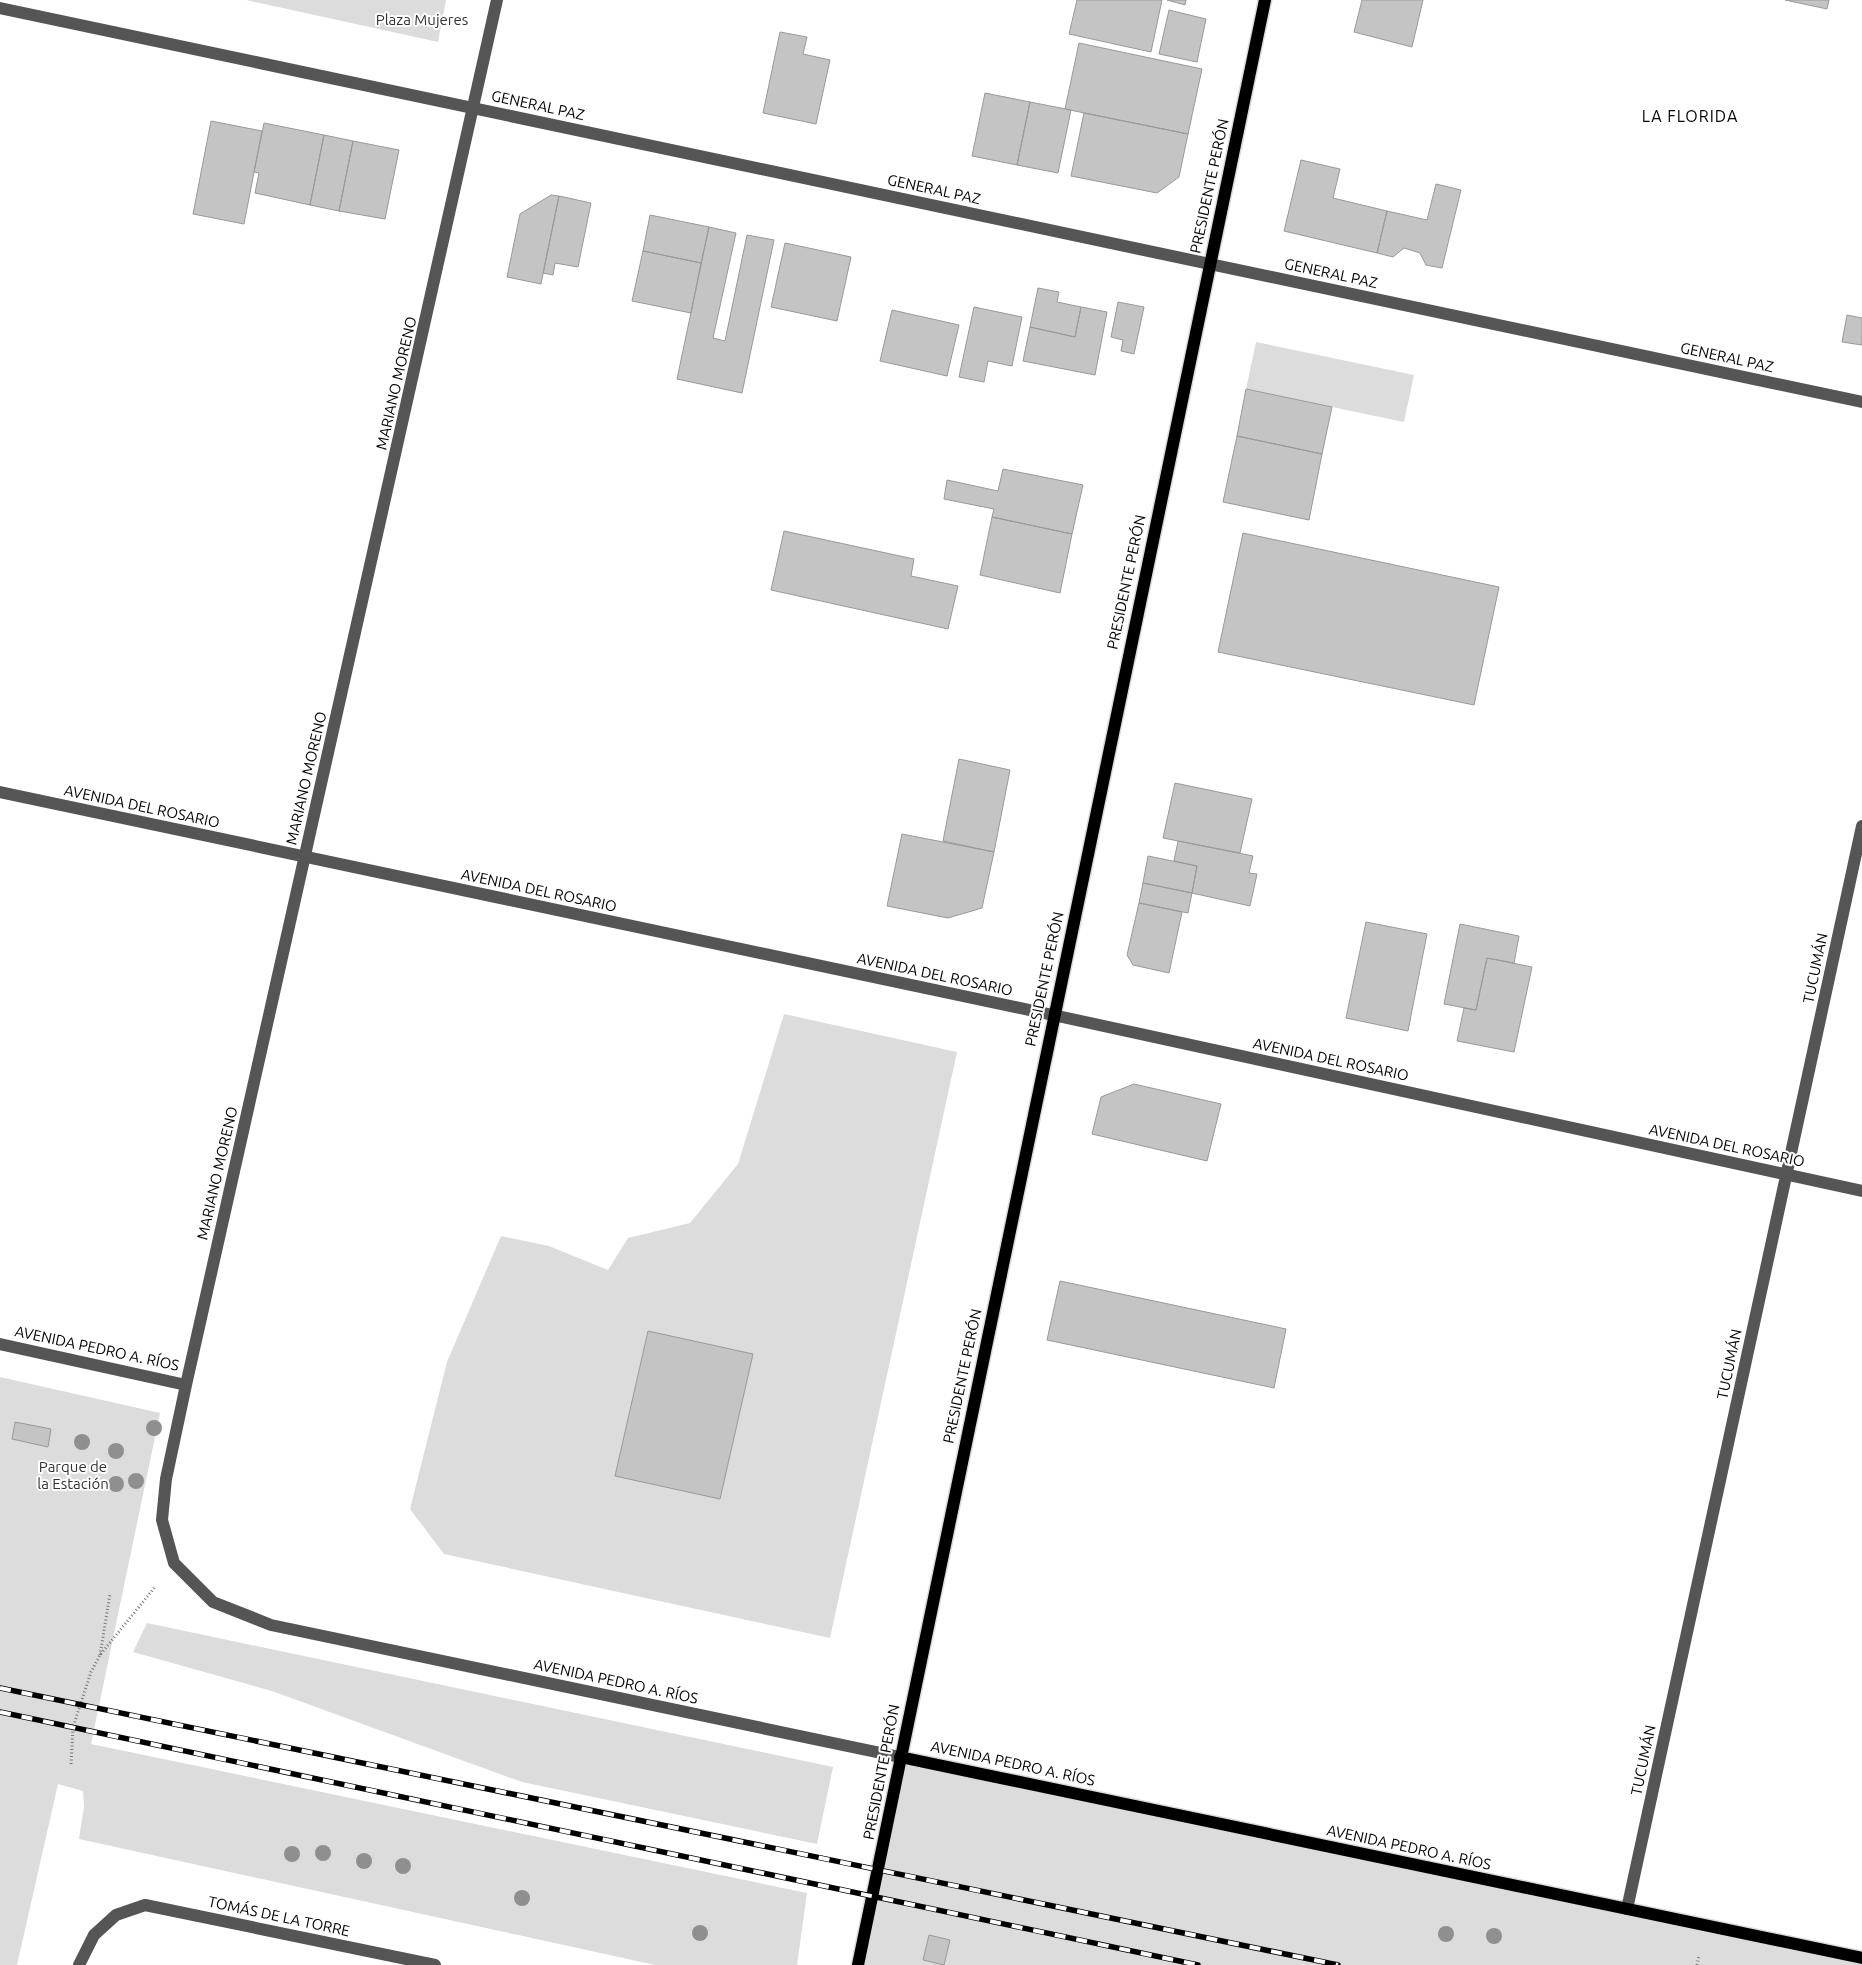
<svg xmlns="http://www.w3.org/2000/svg" width="1862" height="1965" viewBox="0 0 1862 1965" font-family="Ubuntu,sans-serif">
  <rect width="100%" height="100%" fill="#fff"/>
  <!-- green -->
  <path fill="#dcdcdc" d="M 246,0 L 446,0 L 438,42 Z
    M 1256,342 L 1414,375 L 1404,422 L 1246,389 Z
    M 784,1014 L 957,1052 L 830,1638 L 444,1554 L 410,1509 L 447,1362 L 501,1236 L 549,1246 L 608,1270 L 628,1238 L 690,1223 L 738,1164 Z
    M 0,1377 L 160,1413 L 91,1744 L 807,1893 L 797,1965 L 655,1965 L 79,1839 L 84,1806 L 83,1791 L 58,1784 L 17,1965 L 0,1965 Z
    M 147,1623 L 833,1767 L 817,1844 L 522,1782 L 272,1691 L 133,1652 Z
    M 900,1757 L 1862,1958 L 1862,1965 L 858,1965 Z"/>
  <!-- building -->
  <path fill="#c4c4c4" stroke="#999" d="M 1077,0 L 1162,0 L 1151,52 L 1069,34 Z
    M 1167,0 L 1186,0 L 1185,5 Z
    M 1362,0 L 1423,0 L 1412,47 L 1354,32 Z
    M 1785,0 L 1829,0 L 1827,9 Z
    M 1169,10 L 1206,19 L 1197,62 L 1159,54 Z
    M 780,32 L 807,37 L 803,54 L 830,60 L 816,124 L 763,113 Z
    M 1079,43 L 1202,69 L 1188,134 L 1065,109 Z
    M 985,93 L 1030,102 L 1017,165 L 972,156 Z
    M 1030,102 L 1071,110 L 1058,173 L 1017,165 Z
    M 1084,113 L 1188,134 L 1179,177 L 1157,193 L 1071,176 Z
    M 211,121 L 262,131 L 244,224 L 193,214 Z
    M 264,123 L 324,135 L 310,205 L 255,193 L 259,173 L 254,172 Z
    M 324,135 L 353,141 L 339,211 L 310,205 Z
    M 353,141 L 399,150 L 385,219 L 339,211 Z
    M 1301,160 L 1340,169 L 1333,198 L 1387,211 L 1377,253 L 1284,231 Z
    M 1436,184 L 1461,190 L 1442,268 L 1426,265 L 1420,253 L 1404,248 L 1393,257 L 1377,253 L 1387,211 L 1427,220 Z
    M 551,195 L 559,196 L 541,284 L 507,277 L 520,214 Z
    M 559,196 L 591,203 L 578,267 L 555,263 L 553,275 L 543,273 Z
    M 650,215 L 709,227 L 701,263 L 643,251 Z
    M 709,227 L 736,233 L 713,338 L 725,341 L 747,235 L 774,240 L 742,393 L 677,379 Z
    M 785,243 L 851,257 L 837,321 L 771,307 Z
    M 643,251 L 701,263 L 691,313 L 632,301 Z
    M 1038,288 L 1059,292 L 1057,302 L 1081,307 L 1075,337 L 1030,327 Z
    M 1118,302 L 1144,307 L 1134,354 L 1121,351 L 1123,340 L 1111,337 Z
    M 974,307 L 1022,317 L 1012,366 L 988,361 L 984,382 L 959,377 Z
    M 1081,307 L 1107,312 L 1095,375 L 1023,361 L 1030,327 L 1075,337 Z
    M 892,310 L 959,325 L 947,376 L 880,361 Z
    M 1847,315 L 1862,318 L 1862,345 L 1842,342 Z
    M 1246,389 L 1332,407 L 1322,454 L 1237,436 Z
    M 1237,436 L 1322,454 L 1309,520 L 1223,502 Z
    M 1003,469 L 1083,485 L 1072,534 L 992,517 L 994,509 L 944,499 L 947,480 L 998,491 Z
    M 992,517 L 1072,534 L 1060,593 L 980,575 Z
    M 784,531 L 914,559 L 911,576 L 958,586 L 948,629 L 771,590 Z
    M 1243,533 L 1499,587 L 1474,705 L 1218,652 Z
    M 959,759 L 1010,770 L 994,852 L 943,841 Z
    M 1175,783 L 1252,799 L 1240,853 L 1163,838 Z
    M 902,834 L 994,852 L 982,908 L 948,918 L 887,906 Z
    M 1178,841 L 1253,856 L 1249,873 L 1257,874 L 1250,906 L 1192,893 L 1197,866 L 1174,861 Z
    M 1148,856 L 1197,866 L 1192,893 L 1143,883 Z
    M 1143,883 L 1192,893 L 1188,913 L 1139,903 Z
    M 1139,903 L 1182,912 L 1169,973 L 1133,965 L 1127,955 Z
    M 1366,922 L 1427,934 L 1408,1031 L 1346,1018 Z
    M 1460,924 L 1519,936 L 1514,963 L 1487,958 L 1476,1010 L 1444,1004 Z
    M 1487,958 L 1532,967 L 1514,1052 L 1457,1041 L 1464,1008 L 1476,1010 Z
    M 1134,1084 L 1221,1104 L 1207,1161 L 1092,1134 L 1101,1097 Z
    M 1060,1281 L 1286,1329 L 1274,1388 L 1047,1340 Z
    M 648,1331 L 753,1354 L 720,1499 L 615,1476 Z
    M 15,1422 L 51,1429 L 48,1447 L 12,1439 Z
    M 929,1935 L 950,1940 L 944,1965 L 923,1960 Z"/>
  <g fill="none" stroke-linecap="round" stroke-linejoin="round">
    <defs>
      <path id="major" d="M 900,1757 L 1862,1958
        M 858,1965 L 1265,0"/>
    </defs>
    <!-- major casing -->
    <use href="#major" stroke="#dbdbdb" stroke-width="15"/>
    <!-- path -->
    <path stroke="#777" stroke-width="3" stroke-dasharray="1 2.5" stroke-linecap="butt" d="M 100,1655 L 110,1594
      M 71,1764 L 73,1727 L 91,1672 L 100,1655 L 155,1587
      M 1697,1965 L 1699,1955"/>
    <!-- minor -->
    <path stroke="#555" stroke-width="12" d="M 497,0 L 186,1385 L 166,1479 L 162,1520 L 174,1563 L 213,1602 L 271,1625 L 900,1757
      M 0,8 L 1862,402
      M 0,792 L 1053,1015 L 1862,1191
      M 0,1344 L 186,1385
      M 1627,1909 L 1862,826
      M 79,1965 L 94,1935 L 116,1915 L 145,1905 L 435,1965"/>
    <!-- major -->
    <use href="#major" stroke="#000" stroke-width="12"/>
    <defs>
      <path id="rail" d="M 0,1688 L 1338,1965
        M 0,1712 L 1198,1965"/>
    </defs>
    <!-- rail casing -->
    <use href="#rail" stroke="#000" stroke-width="5.5"/>
    <!-- rail -->
    <use href="#rail" stroke="#fff" stroke-width="4" stroke-dasharray="11" stroke-linecap="butt"/>
  </g>
  <!-- trees -->
  <g fill="#8f8f8f">
    <circle cx="154" cy="1428" r="8"/>
    <circle cx="82" cy="1442" r="8"/>
    <circle cx="116" cy="1451" r="8"/>
    <circle cx="136" cy="1481" r="8"/>
    <circle cx="116" cy="1484" r="8"/>
    <circle cx="323" cy="1853" r="8"/>
    <circle cx="292" cy="1854" r="8"/>
    <circle cx="364" cy="1861" r="8"/>
    <circle cx="403" cy="1866" r="8"/>
    <circle cx="522" cy="1898" r="8"/>
    <circle cx="700" cy="1933" r="8"/>
    <circle cx="1446" cy="1934" r="8"/>
    <circle cx="1494" cy="1936" r="8"/>
  </g>
  <g text-anchor="middle" dominant-baseline="central" stroke-width="4" stroke-linejoin="round" paint-order="stroke">
    <!-- park labels -->
    <g font-size="15" fill="#333" stroke="#fff">
      <text x="422" y="19">Plaza Mujeres</text>
      <text x="73" y="1466">Parque de<tspan x="73" dy="17">la Estación</tspan></text>
    </g>
    <!-- street labels -->
    <g font-size="15" fill="#000" stroke="#fff">
      <text transform="translate(538 105) rotate(12)">GENERAL PAZ</text>
      <text transform="translate(1209 186) rotate(-78)">PRESIDENTE PERÓN</text>
      <text transform="translate(934 189) rotate(12)">GENERAL PAZ</text>
      <text transform="translate(1331 273) rotate(12)">GENERAL PAZ</text>
      <text transform="translate(1727 357) rotate(12)">GENERAL PAZ</text>
      <text transform="translate(396 383) rotate(-77)">MARIANO MORENO</text>
      <text transform="translate(1126 582) rotate(-78)">PRESIDENTE PERÓN</text>
      <text transform="translate(306 778) rotate(-77)">MARIANO MORENO</text>
      <text transform="translate(142 806) rotate(12)">AVENIDA DEL ROSARIO</text>
      <text transform="translate(539 890) rotate(12)">AVENIDA DEL ROSARIO</text>
      <text transform="translate(1815 968) rotate(-78)">TUCUMÁN</text>
      <text transform="translate(935 974) rotate(12)">AVENIDA DEL ROSARIO</text>
      <text transform="translate(1044 979) rotate(-78)">PRESIDENTE PERÓN</text>
      <text transform="translate(1331 1059) rotate(12)">AVENIDA DEL ROSARIO</text>
      <text transform="translate(1727 1145) rotate(12)">AVENIDA DEL ROSARIO</text>
      <text transform="translate(217 1173) rotate(-77)">MARIANO MORENO</text>
      <text transform="translate(97 1348) rotate(12)">AVENIDA PEDRO A. RÍOS</text>
      <text transform="translate(1729 1364) rotate(-78)">TUCUMÁN</text>
      <text transform="translate(962 1376) rotate(-78)">PRESIDENTE PERÓN</text>
      <text transform="translate(616 1681) rotate(12)">AVENIDA PEDRO A. RÍOS</text>
      <text transform="translate(1643 1760) rotate(-78)">TUCUMÁN</text>
      <text transform="translate(1013 1763) rotate(12)">AVENIDA PEDRO A. RÍOS</text>
      <text transform="translate(881 1772) rotate(-79)">PRESIDENTE PERÓN</text>
      <text transform="translate(1409 1847) rotate(12)">AVENIDA PEDRO A. RÍOS</text>
      <text transform="translate(279 1916) rotate(12)">TOMÁS DE LA TORRE</text>
    </g>
    <!-- neighbourhood labels -->
    <g font-size="16" letter-spacing="1" fill="#000" stroke="#fff">
      <text x="1690" y="116">LA FLORIDA</text>
    </g>
  </g>
</svg>
